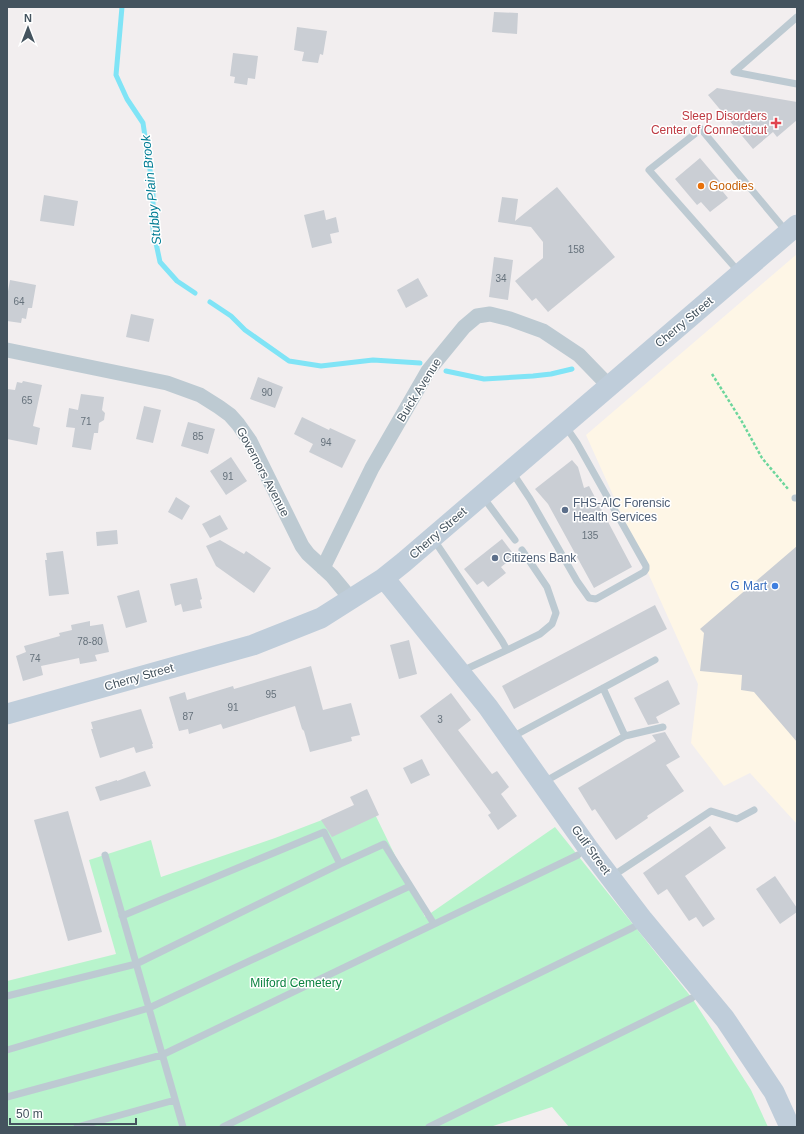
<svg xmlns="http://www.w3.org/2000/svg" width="804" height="1134" viewBox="0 0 804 1134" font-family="Arial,sans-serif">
  <rect width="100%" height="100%" fill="#f2eeef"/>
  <!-- commercial -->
  <path fill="#fef6e6" d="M 797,254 L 797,824 L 750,773 L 724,786 L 691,743 L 698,684 L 586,435 Z"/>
  <!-- green -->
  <path fill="#b8f4cc" d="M 369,802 L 425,917 L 555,827 L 692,998 L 751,1090 L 768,1127 L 569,1127 L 552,1107 L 490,1127 L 7,1127 L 7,981 L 116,954 L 89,860 L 151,840 L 161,877 L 275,838 Z"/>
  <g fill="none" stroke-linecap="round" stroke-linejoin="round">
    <!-- stream -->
    <path stroke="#80e4f6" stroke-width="5" d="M 122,7 L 116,75 L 127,99 L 143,123 L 153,190 L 153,229 L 160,262 L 177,281 L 195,293
      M 210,302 L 231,316 L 245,330 L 289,361 L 321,366 L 373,360 L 420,363
      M 446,371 L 484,379 L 533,376 L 551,374 L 572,369"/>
  </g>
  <!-- building -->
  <path fill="#caced4" d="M 494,12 L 518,13 L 517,34 L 492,32 Z
    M 297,27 L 327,31 L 323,55 L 320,54 L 318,63 L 302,61 L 304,52 L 294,50 Z
    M 233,53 L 258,56 L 255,79 L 248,78 L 247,85 L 234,83 L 235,77 L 230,76 Z
    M 717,88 L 797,102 L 797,120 L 777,137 L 773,132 L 753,149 L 708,95 Z
    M 700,158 L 722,184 L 719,187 L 728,198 L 710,212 L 701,202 L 697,205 L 675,179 Z
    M 557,187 L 615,257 L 548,312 L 536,298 L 532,301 L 515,281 L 543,258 L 543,242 L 531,227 L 498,222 L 502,197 L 518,199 L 515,221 Z
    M 44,195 L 78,201 L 74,226 L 40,221 Z
    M 324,210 L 326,220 L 336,217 L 339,232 L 330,234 L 332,243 L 312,248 L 304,215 Z
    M 494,257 L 513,260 L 508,300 L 489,297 Z
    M 418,278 L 428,296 L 406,308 L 397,290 Z
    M 10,280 L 36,285 L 32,308 L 28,308 L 26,319 L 22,318 L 21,323 L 7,321 L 7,297 Z
    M 131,314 L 154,319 L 149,342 L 126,337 Z
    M 258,377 L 283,387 L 275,408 L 250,399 Z
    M 23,381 L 42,385 L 33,426 L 40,428 L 37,445 L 7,439 L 7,389 L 15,390 L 17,382 L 22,383 Z
    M 81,394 L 104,397 L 102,410 L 105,413 L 104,420 L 99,423 L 98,433 L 94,433 L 91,450 L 72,447 L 75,428 L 66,427 L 69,408 L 78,410 Z
    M 144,406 L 161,410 L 153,443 L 136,439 Z
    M 302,417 L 329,430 L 330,428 L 356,440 L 342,468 L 309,452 L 313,444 L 294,434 Z
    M 188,422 L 215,429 L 208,454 L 181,446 Z
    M 231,457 L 247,481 L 226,495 L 210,471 Z
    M 572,460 L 578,467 L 584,488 L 589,486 L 632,567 L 594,588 L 548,504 L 535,489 Z
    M 176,497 L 190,506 L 182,520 L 168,512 Z
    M 220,515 L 228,529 L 210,538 L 202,524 Z
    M 117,530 L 118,544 L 97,546 L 96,532 Z
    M 502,539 L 515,556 L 501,567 L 506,573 L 488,587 L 483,581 L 477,585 L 464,569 Z
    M 220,540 L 244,554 L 246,551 L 271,568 L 254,593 L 216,566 L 206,546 Z
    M 797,546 L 797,742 L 754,692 L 741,690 L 742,675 L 700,671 L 704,633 L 700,629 Z
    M 63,551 L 69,594 L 49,596 L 45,560 L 47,560 L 46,553 Z
    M 197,578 L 202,599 L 200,600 L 202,608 L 183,612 L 181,604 L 175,606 L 170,584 Z
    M 139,590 L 147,622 L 126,628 L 117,596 Z
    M 655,605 L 667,629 L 514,709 L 502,686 Z
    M 90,621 L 90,626 L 103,624 L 109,652 L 95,655 L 97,661 L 80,664 L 79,658 L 41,666 L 43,675 L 23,681 L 16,656 L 26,652 L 24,646 L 60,636 L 59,633 L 72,630 L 71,625 Z
    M 409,640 L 417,674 L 399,679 L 390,645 Z
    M 311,666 L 323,710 L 351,703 L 360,735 L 351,737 L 352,741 L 310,752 L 304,731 L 302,729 L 295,706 L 223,729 L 221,724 L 189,734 L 188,729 L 179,731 L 169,697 L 185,692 L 187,700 L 233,686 L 234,689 Z
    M 668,680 L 680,704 L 656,717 L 659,723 L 648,725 L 634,698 Z
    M 451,693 L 471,720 L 458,730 L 492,774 L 497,771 L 509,787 L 501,794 L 517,816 L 498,830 L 488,815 L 491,813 L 420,716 Z
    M 141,709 L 153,744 L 152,744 L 153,748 L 136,753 L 134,747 L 100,758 L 91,729 L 93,729 L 91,722 Z
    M 665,732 L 680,757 L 666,765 L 684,791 L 647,816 L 648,818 L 616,840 L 595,809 L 592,811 L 578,788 L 656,741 L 652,735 Z
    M 422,759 L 430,775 L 411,784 L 403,768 Z
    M 145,771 L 151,786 L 100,801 L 95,787 L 117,780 L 117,781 Z
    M 367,789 L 379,815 L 332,837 L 321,820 L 354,805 L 350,797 Z
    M 68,811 L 102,932 L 68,941 L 34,820 Z
    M 710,826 L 726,848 L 685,876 L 715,919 L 703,927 L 696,917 L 689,921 L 667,889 L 658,895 L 643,873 Z
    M 775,876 L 797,908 L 797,912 L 780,924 L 756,889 Z"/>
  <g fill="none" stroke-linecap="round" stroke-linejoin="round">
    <!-- path -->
    <path stroke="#6cd69c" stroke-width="2.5" stroke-dasharray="3 2" stroke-linecap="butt" d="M 712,374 L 741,420 L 762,458 L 788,489"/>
    <!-- lane -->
    <path stroke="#bdcad2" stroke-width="7" d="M 797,17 L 734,72 L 797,84
      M 739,272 L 649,170 L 701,129 L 786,231
      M 512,472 L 530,499 L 577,581 L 589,598 L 596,599 L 644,572 L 646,569 L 646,566 L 577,443 L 566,427
      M 483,497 L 515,540
      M 795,498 L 797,498
      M 434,540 L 502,641 L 507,650 L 462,671
      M 507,650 L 540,634 L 552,624 L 556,613 L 547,587 L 522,550
      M 603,688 L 625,736
      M 512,737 L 655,660
      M 544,782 L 625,736 L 663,727
      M 105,855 L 183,1127
      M 611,877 L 711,811 L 737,819 L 754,810
      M 122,916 L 324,832 L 340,864
      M 7,996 L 136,964 L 340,864 L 384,844 L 434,924
      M 7,1050 L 149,1008 L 410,886
      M 7,1097 L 162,1055 L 578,855
      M 77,1127 L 175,1100
      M 223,1127 L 632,928 L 642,922
      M 429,1127 L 692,998"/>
    <!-- street -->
    <path stroke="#bdcad2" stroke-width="15" d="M 7,350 L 167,383 L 200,395 L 219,407 L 230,415 L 238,424 L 250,441 L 302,546 L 308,554 L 332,576 L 351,599
      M 323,568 L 372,468 L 428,371 L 464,327 L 477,316 L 490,314 L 510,319 L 543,331 L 579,355 L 609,386"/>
    <!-- secondary -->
    <path stroke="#bfcdda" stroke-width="21" d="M 384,578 L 488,707 L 588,848 L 643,920 L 725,1019 L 774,1092 L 790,1127
      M 7,714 L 253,645 L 321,618 L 384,578 L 404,562 L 797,225"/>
  </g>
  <!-- markers -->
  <path fill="#e0444e" stroke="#fff" stroke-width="1.5" d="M774 117h4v4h4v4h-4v4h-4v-4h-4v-4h4z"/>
  <circle fill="#e8710a" stroke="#fff" stroke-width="1.5" cx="701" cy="186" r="4"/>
  <g fill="#5c6f8a" stroke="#fff" stroke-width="1.5">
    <circle cx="565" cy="510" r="4"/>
    <circle cx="495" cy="558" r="4"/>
  </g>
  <circle fill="#3f7fe0" stroke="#fff" stroke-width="1.5" cx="775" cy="586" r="4"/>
  <g text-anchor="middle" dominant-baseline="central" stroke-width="3" stroke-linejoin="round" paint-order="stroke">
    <!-- number labels -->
    <g font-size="10" fill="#66727c">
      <text x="576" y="249">158</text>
      <text x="501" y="278">34</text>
      <text x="19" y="301">64</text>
      <text x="267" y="392">90</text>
      <text x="27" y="400">65</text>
      <text x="86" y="421">71</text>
      <text x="198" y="436">85</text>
      <text x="326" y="442">94</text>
      <text x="228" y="476">91</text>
      <text x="590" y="535">135</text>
      <text x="90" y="641">78-80</text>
      <text x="35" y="658">74</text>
      <text x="271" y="694">95</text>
      <text x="233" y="707">91</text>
      <text x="188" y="716">87</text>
      <text x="440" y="719">3</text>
    </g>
    <!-- health labels -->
    <g font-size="12" fill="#be3a42" stroke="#fff" text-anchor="end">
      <text x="767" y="116">Sleep Disorders<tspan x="767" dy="14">Center of Connecticut</tspan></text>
    </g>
    <!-- food labels -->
    <g font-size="12" fill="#c56008" stroke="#fff" text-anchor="start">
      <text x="709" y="186">Goodies</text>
    </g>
    <!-- street labels -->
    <g font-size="12" fill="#44535e" stroke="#fff">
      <text transform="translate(684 322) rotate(-40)">Cherry Street</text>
      <text transform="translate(419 390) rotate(-58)">Buick Avenue</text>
      <text transform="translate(263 472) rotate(62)">Governors Avenue</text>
      <text transform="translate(438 533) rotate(-41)">Cherry Street</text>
      <text transform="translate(139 677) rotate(-16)">Cherry Street</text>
      <text transform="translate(591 850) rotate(54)">Gulf Street</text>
    </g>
    <!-- service labels -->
    <g font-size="12" fill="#4e5e75" stroke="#fff" text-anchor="start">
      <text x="573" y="503">FHS-AIC Forensic<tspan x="573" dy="14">Health Services</tspan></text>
      <text x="503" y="558">Citizens Bank</text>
    </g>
    <!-- shop labels -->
    <g font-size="12" fill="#366cbe" stroke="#fff" text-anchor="end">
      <text x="767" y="586">G Mart</text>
    </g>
    <!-- park labels -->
    <g font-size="12" fill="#0c8341" stroke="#fff">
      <text x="296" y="983">Milford Cemetery</text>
    </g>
    <!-- water labels -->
    <g font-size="13" font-style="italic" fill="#037e95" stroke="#fff">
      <text transform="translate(151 190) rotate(-96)">Stubby Plain Brook</text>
    </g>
  </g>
  <!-- border -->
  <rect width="804" height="1134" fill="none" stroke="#44535e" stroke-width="16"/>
  <!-- north arrow -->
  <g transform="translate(28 28)" stroke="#ffffff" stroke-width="3" paint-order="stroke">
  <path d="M0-3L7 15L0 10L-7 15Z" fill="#44535e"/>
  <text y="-6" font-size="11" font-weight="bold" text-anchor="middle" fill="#44535e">N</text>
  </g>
  <!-- scale -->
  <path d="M10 1118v6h126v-6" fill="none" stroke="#44535e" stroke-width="2"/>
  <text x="16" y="1118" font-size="12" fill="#44535e" stroke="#ffffff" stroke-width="3" paint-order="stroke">50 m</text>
</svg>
